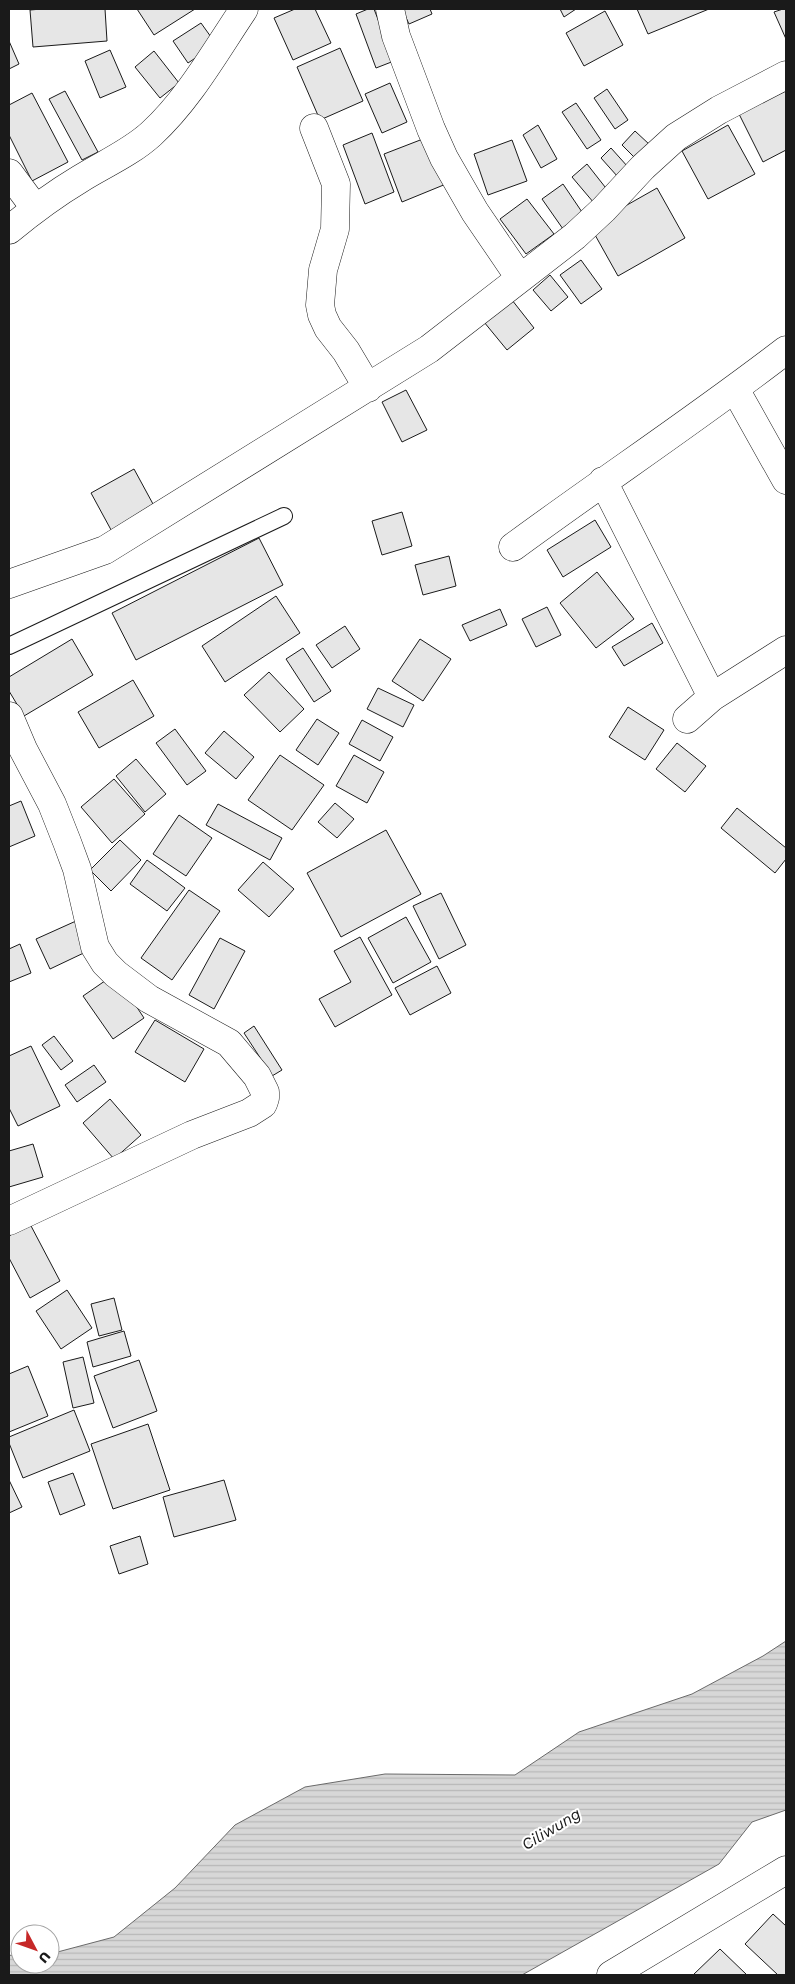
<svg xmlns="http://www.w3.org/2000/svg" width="795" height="1984" viewBox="0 0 795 1984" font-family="'Work Sans',sans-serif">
  <defs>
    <pattern id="water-rules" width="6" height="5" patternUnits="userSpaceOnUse" patternTransform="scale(1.25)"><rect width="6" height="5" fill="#d7d7d7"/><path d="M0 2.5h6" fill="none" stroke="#b8b8b8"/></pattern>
  </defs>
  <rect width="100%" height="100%" fill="#fff"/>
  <!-- water -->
  <path fill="url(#water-rules)" stroke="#6a6a6a" d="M 786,1641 L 786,1810 L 752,1822 L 719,1864 L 522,1975 L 9,1975 L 9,1955 L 20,1957 L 20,1964 L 50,1964 L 50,1954 L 114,1937 L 175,1888 L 235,1825 L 305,1787 L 385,1774 L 515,1775 L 579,1732 L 692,1694 L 763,1656 Z"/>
  <!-- building -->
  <path fill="#e6e6e6" stroke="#1a1a1a" d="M 42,9 L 105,9 L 107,41 L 33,47 L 30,10 Z
    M 137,9 L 195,9 L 154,35 Z
    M 295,9 L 315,9 L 331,43 L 293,60 L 274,18 Z
    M 368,9 L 374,9 L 394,61 L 376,68 L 356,14 Z
    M 402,9 L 430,9 L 432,14 L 409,24 Z
    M 560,9 L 576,9 L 564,17 Z
    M 637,9 L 709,9 L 648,34 Z
    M 783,9 L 786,9 L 786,39 L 774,12 Z
    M 605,11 L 623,45 L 584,66 L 566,33 Z
    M 201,23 L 216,44 L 188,63 L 173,41 Z
    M 9,41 L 19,64 L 9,69 Z
    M 340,48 L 363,101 L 320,120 L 297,67 Z
    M 110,50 L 126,87 L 100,98 L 85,61 Z
    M 154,51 L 179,83 L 160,98 L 135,67 Z
    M 390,83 L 407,122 L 382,133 L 365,94 Z
    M 607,89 L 628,120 L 615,129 L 594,98 Z
    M 65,91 L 98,152 L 82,160 L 49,99 Z
    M 786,91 L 786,150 L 763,162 L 739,114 Z
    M 32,93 L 68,162 L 32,181 L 9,135 L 9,105 Z
    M 576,103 L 601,140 L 587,149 L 562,112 Z
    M 538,125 L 557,159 L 541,168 L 523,135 Z
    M 728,125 L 755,174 L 708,199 L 682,151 Z
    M 635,131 L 650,145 L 636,159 L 622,145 Z
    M 372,133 L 394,192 L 365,204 L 343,145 Z
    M 428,137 L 446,184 L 402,202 L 384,154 Z
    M 512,140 L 527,181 L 488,195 L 474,154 Z
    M 611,148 L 628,167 L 618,177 L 601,158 Z
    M 587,164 L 609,192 L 594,203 L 572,177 Z
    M 563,184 L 584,215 L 563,229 L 542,199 Z
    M 657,188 L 685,238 L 618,276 L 590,226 Z
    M 527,199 L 554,234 L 526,254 L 500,219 Z
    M 581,260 L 602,289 L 581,304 L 560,275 Z
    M 550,275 L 568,297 L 551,311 L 533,290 Z
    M 512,300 L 534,328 L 507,350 L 484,322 Z
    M 406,390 L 427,430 L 402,442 L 382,402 Z
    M 134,469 L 159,515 L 116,539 L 91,493 Z
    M 402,512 L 412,546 L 382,555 L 372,521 Z
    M 595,520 L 611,547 L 563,577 L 547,550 Z
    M 259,538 L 283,585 L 136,660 L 112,613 Z
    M 449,556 L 456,586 L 423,595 L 415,565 Z
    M 597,572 L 634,619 L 596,648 L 560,603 Z
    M 276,596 L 300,633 L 225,682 L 202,646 Z
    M 547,607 L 561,635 L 536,647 L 522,619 Z
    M 500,609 L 507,625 L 470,641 L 462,625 Z
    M 652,623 L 663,643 L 624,666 L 612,647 Z
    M 345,626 L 360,649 L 332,668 L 316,645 Z
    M 72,639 L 93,675 L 24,716 L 9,691 L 9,677 Z
    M 420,639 L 451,659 L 423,701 L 392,681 Z
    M 303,648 L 331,691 L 314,702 L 286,659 Z
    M 269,672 L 304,709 L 280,732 L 244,695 Z
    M 133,680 L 154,716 L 99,748 L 78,712 Z
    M 378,688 L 414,705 L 403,727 L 367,709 Z
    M 628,707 L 664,730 L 645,760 L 609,737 Z
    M 317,719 L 339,733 L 318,765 L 296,750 Z
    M 362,720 L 393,737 L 380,761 L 349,744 Z
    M 175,729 L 206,771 L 187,785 L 156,743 Z
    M 224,731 L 254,757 L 236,779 L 205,753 Z
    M 677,743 L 706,766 L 685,792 L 656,769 Z
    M 280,755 L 324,785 L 292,830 L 248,800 Z
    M 354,755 L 384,772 L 367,803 L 336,786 Z
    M 136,759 L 166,794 L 145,812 L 116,776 Z
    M 114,779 L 145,814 L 112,843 L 81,807 Z
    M 21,801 L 35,836 L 9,847 L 9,806 Z
    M 335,803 L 354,819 L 337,838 L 318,822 Z
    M 218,804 L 282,838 L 270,860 L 206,825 Z
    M 737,808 L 786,848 L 786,859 L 775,873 L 721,828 Z
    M 179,815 L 212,838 L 186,876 L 153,854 Z
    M 386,830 L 421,894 L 341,937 L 307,873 Z
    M 120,840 L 141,860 L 111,891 L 90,870 Z
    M 147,860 L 185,888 L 167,911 L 130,884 Z
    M 263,862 L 294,889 L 269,917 L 238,890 Z
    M 189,890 L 220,911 L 172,980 L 141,958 Z
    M 441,893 L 466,945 L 439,959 L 413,906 Z
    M 406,917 L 431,962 L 393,983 L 368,938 Z
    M 76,921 L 90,950 L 50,969 L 36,939 Z
    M 360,937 L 392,995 L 335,1027 L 319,999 L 351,982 L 334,951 Z
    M 220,938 L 245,951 L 214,1009 L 189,995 Z
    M 20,944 L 31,973 L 9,982 L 9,949 Z
    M 437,966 L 451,993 L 410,1015 L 395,988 Z
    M 115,974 L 144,1018 L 113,1039 L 83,996 Z
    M 155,1020 L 204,1049 L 185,1082 L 135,1052 Z
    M 254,1026 L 282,1070 L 272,1076 L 244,1033 Z
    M 54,1036 L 73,1061 L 61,1070 L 42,1045 Z
    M 31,1046 L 60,1106 L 18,1126 L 9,1108 L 9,1056 Z
    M 94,1065 L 106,1082 L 77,1102 L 65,1085 Z
    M 110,1099 L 141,1135 L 114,1159 L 83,1123 Z
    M 33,1144 L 43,1177 L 9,1187 L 9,1151 Z
    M 30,1224 L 60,1281 L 30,1298 L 9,1258 L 9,1236 Z
    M 67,1290 L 92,1328 L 61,1349 L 36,1311 Z
    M 114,1298 L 122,1330 L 99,1336 L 91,1304 Z
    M 124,1331 L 131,1356 L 93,1367 L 87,1342 Z
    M 83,1357 L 94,1403 L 73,1408 L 63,1362 Z
    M 139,1360 L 157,1411 L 113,1428 L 94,1376 Z
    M 28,1366 L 48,1416 L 9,1432 L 9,1374 Z
    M 74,1410 L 90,1451 L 23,1478 L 9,1443 L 9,1437 Z
    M 148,1424 L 170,1490 L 113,1509 L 91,1444 Z
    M 73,1473 L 85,1505 L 60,1515 L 48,1482 Z
    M 9,1480 L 22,1507 L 9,1513 Z
    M 224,1480 L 236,1520 L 174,1537 L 163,1497 Z
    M 140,1536 L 148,1564 L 119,1574 L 110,1546 Z
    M 773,1914 L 786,1926 L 786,1975 L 778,1975 L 745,1944 Z
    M 720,1949 L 747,1975 L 693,1975 Z"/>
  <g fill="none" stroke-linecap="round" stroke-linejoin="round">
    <defs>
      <path id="lane" d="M 9,646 L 284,516"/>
      <path id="street" d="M 390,9 L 396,36 L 431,129 L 444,158 L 475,212 L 520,278
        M 314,128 L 336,184 L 335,229 L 323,270 L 320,305 L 322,315 L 328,328 L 346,351 L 368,388
        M 9,173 L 35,208
        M 9,230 C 32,211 55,194 80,179 C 104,164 130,153 151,134 C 189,99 215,52 244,9
        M 735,389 L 786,480
        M 603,481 L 712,697
        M 513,547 C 604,480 698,418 786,350
        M 9,584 L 105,550 L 429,349 L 575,236 L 604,209 L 643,167 L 676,137 L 719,110 L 786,75
        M 9,716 L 23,749 L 52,804 L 67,842 L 77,869 L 95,947 L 105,963 L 116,974 L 149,999 L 229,1043 L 257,1076 L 265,1092 L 265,1098 L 263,1104 L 249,1113 L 192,1135 L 9,1221
        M 687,719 L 712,697 L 786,650
        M 611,1975 L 786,1870"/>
    </defs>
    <!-- lane casing -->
    <use href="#lane" stroke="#1a1a1a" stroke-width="18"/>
    <!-- street casing -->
    <use href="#street" stroke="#1a1a1a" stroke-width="29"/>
    <!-- lane -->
    <use href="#lane" stroke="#fff" stroke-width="16"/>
    <!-- street -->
    <use href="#street" stroke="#fff" stroke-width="28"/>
  </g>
  <g text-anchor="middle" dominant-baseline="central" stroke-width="4" stroke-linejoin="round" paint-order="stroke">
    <!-- water labels -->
    <g font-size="16" font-style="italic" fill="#1a1a1a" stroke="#fff">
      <text transform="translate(551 1829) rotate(-31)">Ciliwung</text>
    </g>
  </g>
  <!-- border -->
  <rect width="795" height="1984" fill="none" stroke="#1a1a1a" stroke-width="20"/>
  <!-- north arrow -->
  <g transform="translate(35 1949) rotate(131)"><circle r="24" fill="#ffffff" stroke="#a3a3a3"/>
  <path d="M0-4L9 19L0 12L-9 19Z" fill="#c62828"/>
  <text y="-8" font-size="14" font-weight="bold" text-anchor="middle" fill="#1a1a1a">U</text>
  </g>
</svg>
